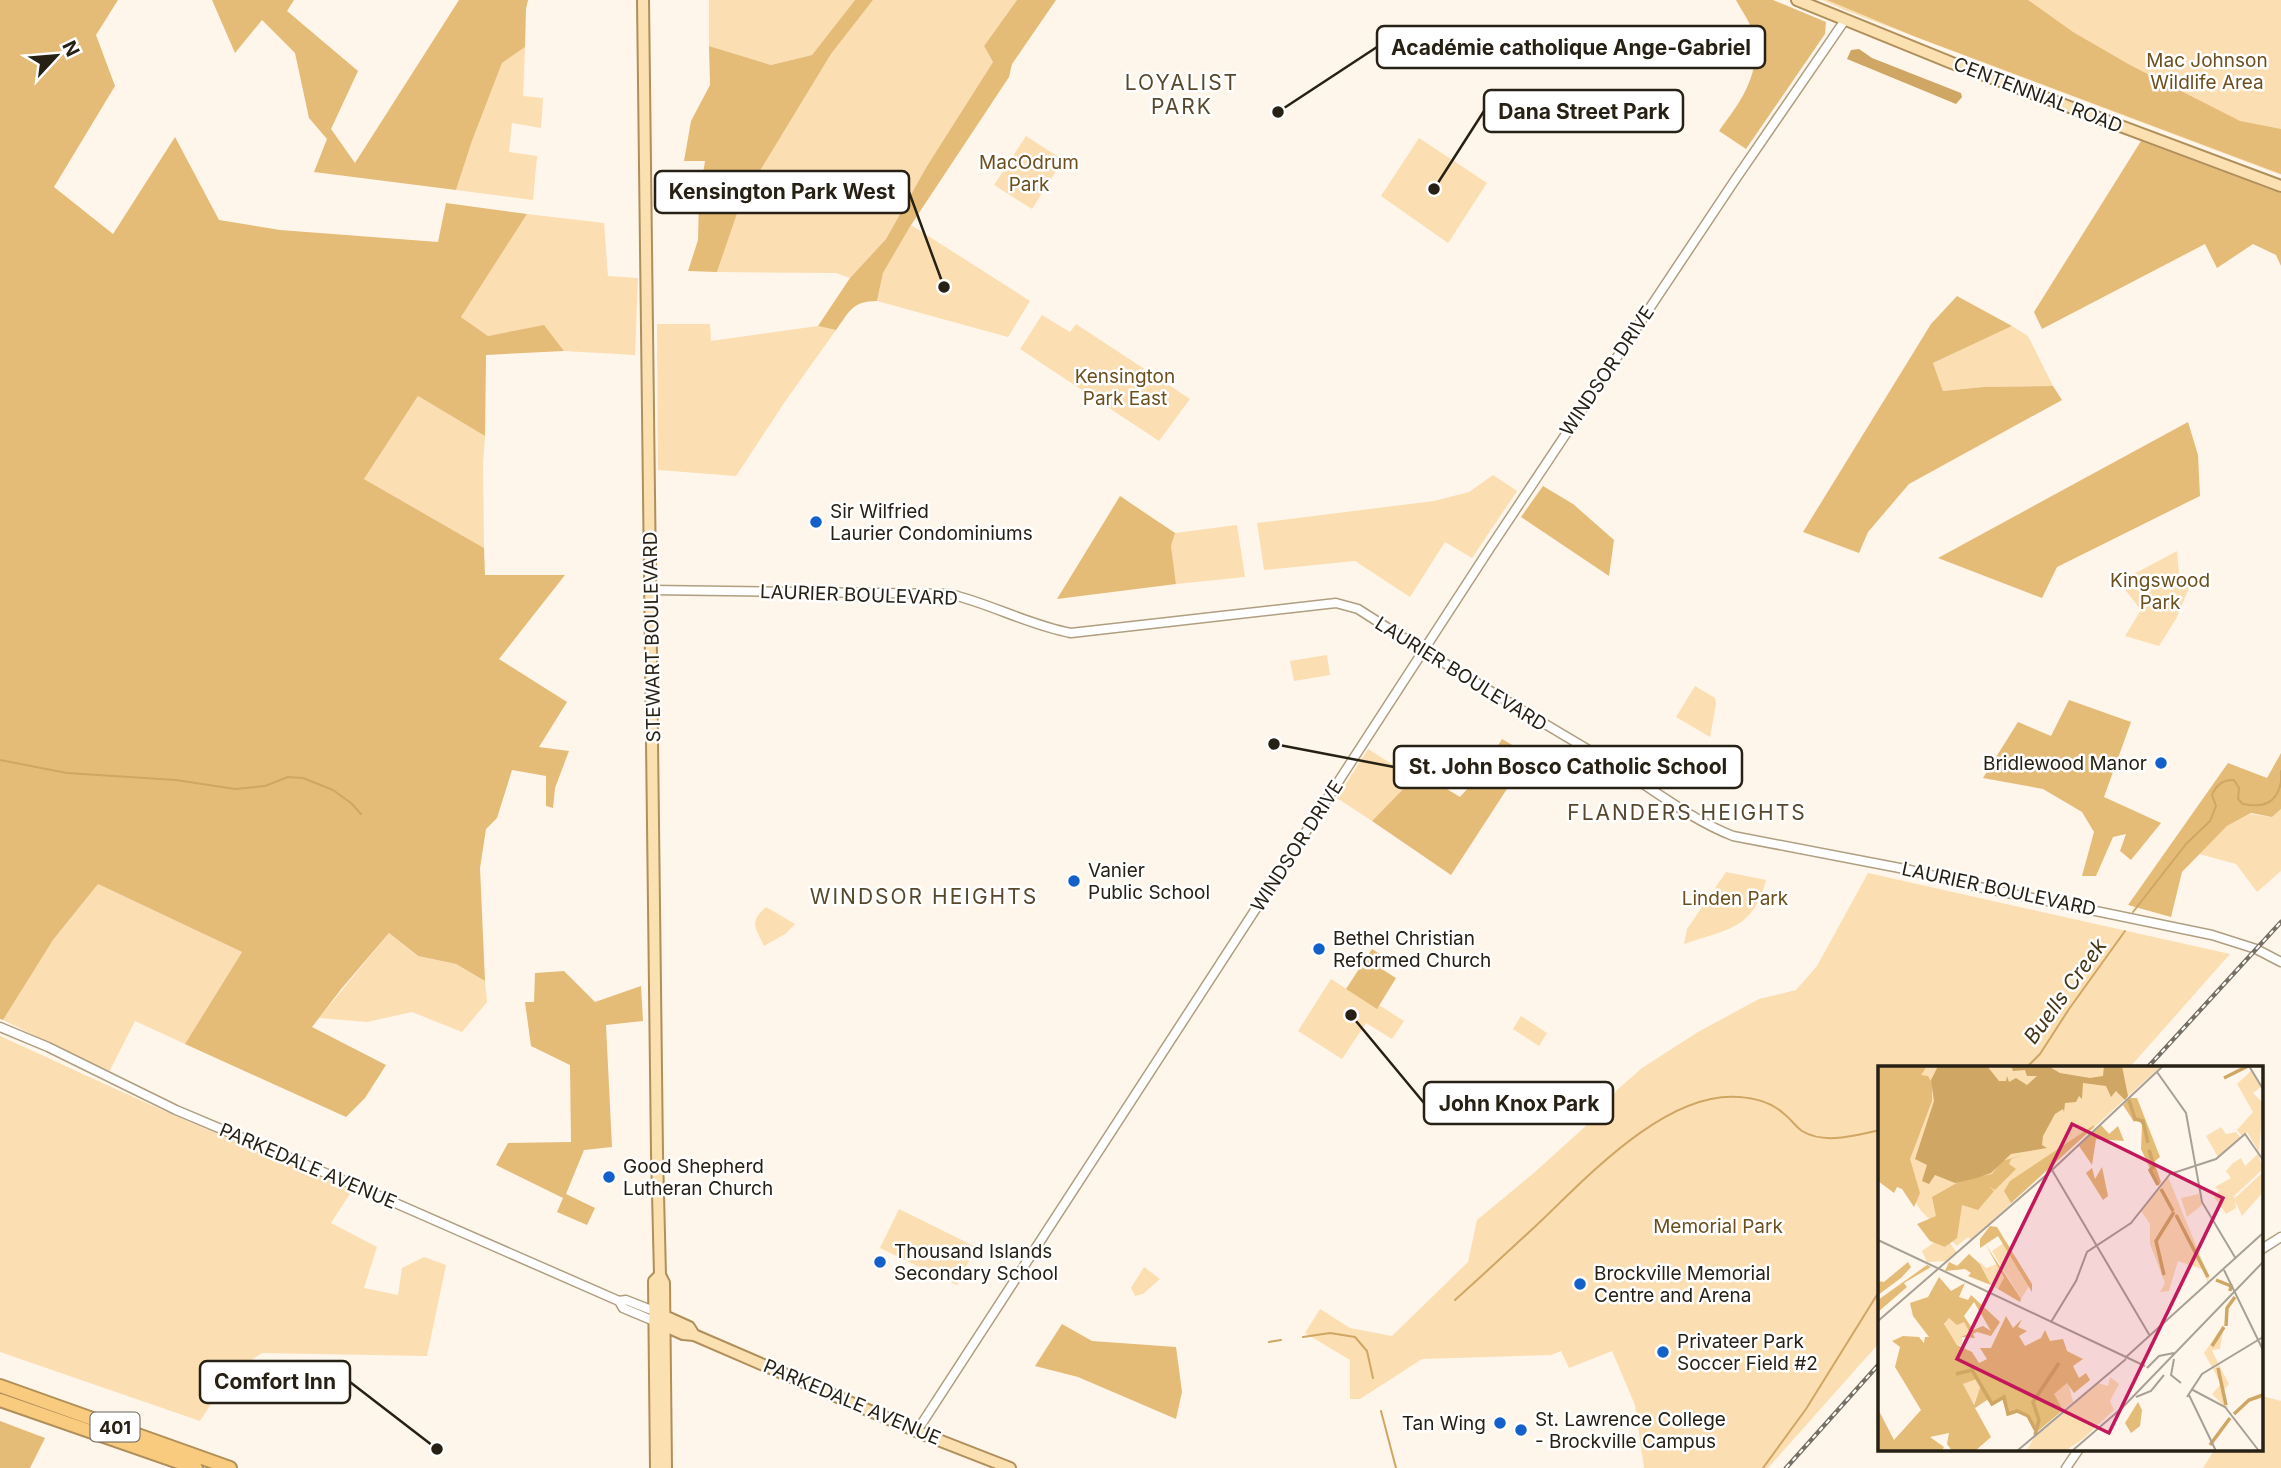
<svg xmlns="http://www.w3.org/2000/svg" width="2281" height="1468" viewBox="0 0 2281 1468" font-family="Inter,sans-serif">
  <rect width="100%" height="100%" fill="#fef6ea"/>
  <!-- green -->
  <path fill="#fbdeb2" d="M 709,0 L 855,0 L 812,55 L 771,65 L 709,46 Z
    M 873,0 L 1017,0 L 984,46 L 993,62 L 927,166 L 886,239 L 850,278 L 836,273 L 717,272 L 741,202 L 831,54 Z
    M 1822,0 L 2281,0 L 2281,175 L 1847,11 Z
    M 525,47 L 523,96 L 543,98 L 541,128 L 512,123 L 509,152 L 537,156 L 533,200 L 456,190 L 472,141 L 502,63 Z
    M 1026,136 L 1063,160 L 1032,209 L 994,185 Z
    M 1419,138 L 1487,183 L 1448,243 L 1381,196 Z
    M 527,214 L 604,223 L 608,276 L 638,278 L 635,355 L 564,351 L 544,326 L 488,336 L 461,317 Z
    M 911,225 L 1030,301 L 1008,337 L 877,301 L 883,273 Z
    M 1042,315 L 1070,332 L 1076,324 L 1190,399 L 1159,441 L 1020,349 Z
    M 657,324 L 710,324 L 711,341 L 818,326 L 836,330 L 786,400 L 736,476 L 658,470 Z
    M 2012,326 L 2028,336 L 2053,386 L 1983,387 L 1943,391 L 1933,363 Z
    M 418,396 L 485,436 L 483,464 L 484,548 L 364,479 Z
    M 1493,475 L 1517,491 L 1472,558 L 1445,542 L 1410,597 L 1355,561 L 1264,570 L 1257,523 L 1434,501 L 1469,492 Z
    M 1237,525 L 1245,577 L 1176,584 L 1171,546 L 1175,533 Z
    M 2177,551 L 2179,574 L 2191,583 L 2176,619 L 2159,646 L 2125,636 L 2141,610 L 2119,582 Z
    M 1327,655 L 1330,675 L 1294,681 L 1290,661 Z
    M 1695,686 L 1715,698 L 1716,704 L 1710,737 L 1676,717 Z
    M 1368,749 L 1414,778 L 1372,821 L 1337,798 Z
    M 2281,809 L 2281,871 L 2257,892 L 2236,864 L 2199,854 L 2227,826 L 2250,814 L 2272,817 Z
    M 1726,872 L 1766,880 C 1753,930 1727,929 1684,944 L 1687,929 Z
    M 1868,873 L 2230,954 L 2130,1067 L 1880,1067 L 1880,1342 L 1768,1468 L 1644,1468 L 1635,1405 L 1612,1351 L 1569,1368 L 1561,1351 L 1551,1355 L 1422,1359 L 1360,1399 L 1350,1399 L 1350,1360 L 1305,1333 L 1320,1309 L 1350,1328 L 1392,1336 L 1468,1262 L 1477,1220 L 1535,1172 L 1599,1114 L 1617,1090 L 1642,1068 L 1698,1032 L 1759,999 L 1796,990 L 1817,966 Z
    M 98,884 L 242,952 L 185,1044 L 135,1021 L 109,1072 L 3,1020 L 53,940 Z
    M 766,907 L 795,924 L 785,934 L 764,946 C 755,927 749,922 766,907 Z
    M 389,933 L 417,956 L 456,964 L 485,981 L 487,1002 L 462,1032 L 412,1012 L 367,1022 L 319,1018 Z
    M 1331,979 L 1376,1008 L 1379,1005 L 1404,1021 L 1392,1039 L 1366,1023 L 1342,1059 L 1298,1031 Z
    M 1521,1016 L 1547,1033 L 1539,1046 L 1513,1029 Z
    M 0,1036 C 73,1069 146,1104 220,1135 C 264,1153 310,1168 353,1189 L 331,1223 L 377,1247 L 364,1288 L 398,1295 L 402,1268 L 424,1257 L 446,1265 L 427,1356 L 262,1353 L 241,1367 L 239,1361 L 200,1421 L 0,1352 Z
    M 899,1209 L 976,1247 L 957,1285 L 880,1248 Z
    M 1144,1267 L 1160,1279 L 1143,1294 L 1135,1296 L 1131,1288 Z
    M 2262,1396 L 2281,1401 L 2281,1468 L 2203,1468 L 2215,1449 L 2262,1449 Z"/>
  <!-- forest -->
  <path fill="#e5bb78" d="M 0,0 L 118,0 L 96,35 L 115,86 L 54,187 L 113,234 L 175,137 L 219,220 L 280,230 L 438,242 L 446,203 L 527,214 L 461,317 L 488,336 L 544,325 L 564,351 L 486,355 L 485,436 L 418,396 L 364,479 L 484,548 L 485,575 L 565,575 L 499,659 L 567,702 L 539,747 L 569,751 L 555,788 L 553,808 L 546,806 L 546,776 L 512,770 L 497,818 L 486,829 L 480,868 L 485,981 L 456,964 L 418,956 L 389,933 L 342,988 L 312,1027 L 386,1065 L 365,1098 L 346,1117 L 185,1044 L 242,952 L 98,884 L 53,940 L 3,1020 L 0,1019 Z
    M 212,0 L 294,0 L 287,11 L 358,71 L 331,129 L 355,163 L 459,0 L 528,0 L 526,9 L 525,47 L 502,63 L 472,141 L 456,190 L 314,172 L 327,139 L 309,118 L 295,53 L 262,20 L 235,53 Z
    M 855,0 L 873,0 L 831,54 L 741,202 L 717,272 L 688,271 L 698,240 L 699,199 L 705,161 L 684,161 L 691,121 L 710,85 L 709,46 L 771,65 L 812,55 Z
    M 1017,0 L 1056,0 L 1012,64 L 1009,77 L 911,225 L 883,273 L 877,301 C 852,301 849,312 836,330 L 818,326 L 850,278 L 886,239 L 927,166 L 993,62 L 984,46 Z
    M 1736,0 L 1773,0 L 1826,22 L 1825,34 L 1746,149 L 1719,131 C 1741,101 1761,75 1754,35 C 1751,23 1741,10 1736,0 Z
    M 1827,0 L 2028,0 L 2073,32 L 2130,65 L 2240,121 L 2281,129 L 2281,174 L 1916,37 Z
    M 2141,141 L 2281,193 L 2281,266 L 2276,255 L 2253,244 L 2217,268 L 2205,244 L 2042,329 L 2034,312 Z
    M 1957,296 L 2012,326 L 1933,363 L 1943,391 L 1983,387 L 2053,386 L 2062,400 L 1909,484 L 1868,532 L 1859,553 L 1803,532 L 1931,324 Z
    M 2188,422 L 2198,455 L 2200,496 L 2057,567 L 2042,598 L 1938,558 Z
    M 1543,486 L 1573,504 L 1614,540 L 1609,576 L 1521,517 Z
    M 1120,496 L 1175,533 L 1171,546 L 1176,584 L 1057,599 Z
    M 2069,700 L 2131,722 L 2104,797 L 2161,823 L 2131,860 L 2120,851 L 2126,834 L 2113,837 L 2096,876 L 2082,876 L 2094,832 L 2082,812 L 2043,789 L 1983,778 L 2018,722 L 2051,736 Z
    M 1502,739 L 1529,755 L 1451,875 L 1372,821 L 1414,778 L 1423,784 L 1429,778 L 1460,797 L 1479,776 Z
    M 2281,753 L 2281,809 L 2272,817 L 2251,813 L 2227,826 L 2182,872 L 2171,917 L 2128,905 L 2228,763 L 2267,778 Z
    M 1372,949 L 1386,958 L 1380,968 L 1396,978 L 1377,1009 L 1346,989 Z
    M 564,971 L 595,1002 L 641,986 L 643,1021 L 606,1025 L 612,1147 L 584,1150 L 566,1194 L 595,1208 L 587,1225 L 557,1212 L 563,1198 L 496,1165 L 508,1143 L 571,1142 L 570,1065 L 531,1046 L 525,1002 L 534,1002 L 535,973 Z
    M 1062,1324 L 1092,1341 L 1176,1347 L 1182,1392 L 1176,1419 L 1078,1377 L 1035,1366 Z
    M 0,1421 L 45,1438 L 30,1468 L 0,1468 Z"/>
  <!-- water -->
  <path fill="#cfa663" d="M 1859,49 L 1872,58 L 1961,93 L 1962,97 L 1956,104 L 1847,59 L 1851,50 Z"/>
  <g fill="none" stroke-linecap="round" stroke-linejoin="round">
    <!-- stream -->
    <path stroke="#cfa663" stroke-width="2" d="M 0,760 L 67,773 L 176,780 L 235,789 L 265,786 L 288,777 L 303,778 L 333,790 L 351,803 L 361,814
      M 2281,771 L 2281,782
      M 2133,912 L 2186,844 L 2210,821 L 2216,806 L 2212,795 C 2216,785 2224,779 2234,780 L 2239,788 L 2238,799 L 2243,804 C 2262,808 2277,804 2281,782
      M 2027,1067 L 2040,1054 L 2069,1009 L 2125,931
      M 1455,1300 C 1484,1274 1513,1247 1541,1221 C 1589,1175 1667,1091 1739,1097 C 1754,1098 1771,1102 1783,1113 C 1790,1118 1795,1126 1802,1131 C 1825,1145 1856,1135 1880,1130
      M 1303,1337 L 1330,1333 L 1355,1337 L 1367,1351 L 1373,1378
      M 1269,1342 L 1281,1340
      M 1381,1411 L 1396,1468
      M 1763,1468 L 1806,1409 L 1880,1290"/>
    <defs>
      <path id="minor" d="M 651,590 L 950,594 C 991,604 1029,625 1071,633 L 1336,603 L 1358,609 C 1439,661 1521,710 1604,759 C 1647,784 1687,818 1733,836 L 1910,870 L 1974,886 L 2212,935 L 2256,949 L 2281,962
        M 0,1027 L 48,1047 L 176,1110 L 361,1188 L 619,1301 L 626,1300 L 654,1311
        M 2262,1249 L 2281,1237
        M 619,1301 L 623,1308 L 654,1321
        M 917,1431 L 1490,548 L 1735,180 L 1845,20
        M 2066,1468 L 2079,1449"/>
      <path id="major" d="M 643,0 L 657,1153 L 660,1275 L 664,1283 L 666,1468
        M 1797,0 L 1952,63 L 2281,186
        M 660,1314 L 689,1327 L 694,1335
        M 654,1321 L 683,1334 L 694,1335 L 928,1436 L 1010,1468
        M 656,1468 L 654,1281 L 660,1275"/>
      <path id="highway" d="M 0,1386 L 230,1468
        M 0,1400 L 196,1468"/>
    </defs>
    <!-- minor casing -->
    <use href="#minor" stroke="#b09e80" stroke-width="11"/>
    <!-- major casing -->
    <use href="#major" stroke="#b08f5a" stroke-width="14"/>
    <!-- highway casing -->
    <use href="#highway" stroke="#b08f5a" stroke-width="16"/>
    <!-- minor -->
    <use href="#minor" stroke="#fff" stroke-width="8"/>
    <!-- major -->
    <use href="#major" stroke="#fbe0b2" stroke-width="10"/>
    <!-- highway -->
    <use href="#highway" stroke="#f9cb7f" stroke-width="12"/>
    <defs>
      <path id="rail" d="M 2148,1067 L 2281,922
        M 1786,1468 L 1880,1363"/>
    </defs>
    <!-- rail casing -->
    <use href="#rail" stroke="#766f63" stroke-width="4.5"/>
    <!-- rail -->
    <use href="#rail" stroke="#fff" stroke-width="2" stroke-dasharray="5" stroke-linecap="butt"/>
  </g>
  <!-- markers -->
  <g fill="#1360ca" stroke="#fff" stroke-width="2.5">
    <circle cx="816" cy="522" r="7"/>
    <circle cx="2161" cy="763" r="7"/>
    <circle cx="1074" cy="881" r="7"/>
    <circle cx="1319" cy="949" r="7"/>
    <circle cx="609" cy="1177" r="7"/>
    <circle cx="880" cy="1262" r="7"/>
    <circle cx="1580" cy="1284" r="7"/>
    <circle cx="1663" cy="1352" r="7"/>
    <circle cx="1500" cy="1423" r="7"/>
    <circle cx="1521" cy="1430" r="7"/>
  </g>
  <g text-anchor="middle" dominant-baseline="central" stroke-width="5" stroke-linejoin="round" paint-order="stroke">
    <!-- shield labels -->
    <rect fill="#fff" stroke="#68635a" stroke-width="2" x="90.5" y="1412.5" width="49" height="29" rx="5"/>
    <g font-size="18" font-weight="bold" fill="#272014">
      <text x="115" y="1427">401</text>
    </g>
    <!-- park labels -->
    <g font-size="19" fill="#6c4f1d" stroke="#fff">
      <text x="2207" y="60">Mac Johnson<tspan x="2207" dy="22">Wildlife Area</tspan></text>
      <text x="1029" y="162">MacOdrum<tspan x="1029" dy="22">Park</tspan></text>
      <text x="1125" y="376">Kensington<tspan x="1125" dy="22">Park East</tspan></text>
      <text x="2160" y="580">Kingswood<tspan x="2160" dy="22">Park</tspan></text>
      <text x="1735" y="898">Linden Park</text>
      <text x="1718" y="1226">Memorial Park</text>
    </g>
    <!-- street labels -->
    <g font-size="19" fill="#272014" stroke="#fff">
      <text transform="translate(2038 95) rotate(21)">CENTENNIAL ROAD</text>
      <text transform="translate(1607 371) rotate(-56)">WINDSOR DRIVE</text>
      <text transform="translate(859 595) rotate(2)">LAURIER BOULEVARD</text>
      <text transform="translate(652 637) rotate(-91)">STEWART BOULEVARD</text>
      <text transform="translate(1461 674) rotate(32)">LAURIER BOULEVARD</text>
      <text transform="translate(1297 846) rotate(-57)">WINDSOR DRIVE</text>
      <text transform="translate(1999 889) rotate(12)">LAURIER BOULEVARD</text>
      <text transform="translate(308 1166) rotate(23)">PARKEDALE AVENUE</text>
      <text transform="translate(852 1402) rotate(23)">PARKEDALE AVENUE</text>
    </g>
    <!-- poi labels -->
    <g font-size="19" fill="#272014" stroke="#fff" text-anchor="start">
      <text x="830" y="511">Sir Wilfried<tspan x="830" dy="22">Laurier Condominiums</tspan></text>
      <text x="2147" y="763" text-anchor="end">Bridlewood Manor</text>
      <text x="1088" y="870">Vanier<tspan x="1088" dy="22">Public School</tspan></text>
      <text x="1333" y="938">Bethel Christian<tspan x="1333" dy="22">Reformed Church</tspan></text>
      <text x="623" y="1166">Good Shepherd<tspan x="623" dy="22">Lutheran Church</tspan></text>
      <text x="894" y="1251">Thousand Islands<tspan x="894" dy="22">Secondary School</tspan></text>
      <text x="1594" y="1273">Brockville Memorial<tspan x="1594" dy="22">Centre and Arena</tspan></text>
      <text x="1677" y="1341">Privateer Park<tspan x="1677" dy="22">Soccer Field #2</tspan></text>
      <text x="1535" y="1419">St. Lawrence College<tspan x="1535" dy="22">- Brockville Campus</tspan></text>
      <text x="1486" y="1423" text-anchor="end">Tan Wing</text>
    </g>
    <!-- neighbourhood labels -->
    <g font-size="21" letter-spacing="2" fill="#58472c" stroke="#fff">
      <text x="1182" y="82">LOYALIST<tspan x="1182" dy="24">PARK</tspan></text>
      <text x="1687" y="812">FLANDERS HEIGHTS</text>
      <text x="924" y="896">WINDSOR HEIGHTS</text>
    </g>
    <!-- water labels -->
    <g font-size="21" font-style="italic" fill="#473618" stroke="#fff">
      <text transform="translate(2065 991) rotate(-54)">Buells Creek</text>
    </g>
  </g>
  <!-- overview -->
  <g transform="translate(1878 1066)">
    <rect width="385" height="385" fill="#fef6ea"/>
    <path d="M 0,0 L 283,0 L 93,174 L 90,171 L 79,180 L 43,145 L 0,74 ZM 373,5 L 383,21 L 375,27 L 385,37 L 381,86 L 369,66 L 364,70 L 359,64 L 375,46 L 359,18 ZM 343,61 L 348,68 L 358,66 L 362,71 L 340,91 L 328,70 ZM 380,88 L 385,103 L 356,130 L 358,142 L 348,148 L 336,131 L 341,125 L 337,121 L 353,112 L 348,105 L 355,97 L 363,92 L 367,100 ZM 385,106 L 385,126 L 364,150 L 356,133 ZM 290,111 L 331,211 L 330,217 L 324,203 L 300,195 L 291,225 L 282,226 L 287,217 L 272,178 L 272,158 L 263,145 ZM 321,128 L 324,139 L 309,151 L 303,132 ZM 58,175 L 67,181 L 72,177 L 79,187 L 70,195 L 49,196 L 44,185 ZM 126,177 L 151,220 L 143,233 L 114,185 ZM 101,195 L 108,202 L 119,198 L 126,213 L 120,223 L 113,219 ZM 71,251 L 86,256 L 92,267 L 84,271 L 84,279 L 79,279 L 66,259 ZM 346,258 L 342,283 L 334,284 L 340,297 L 334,301 L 326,287 ZM 341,299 L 351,318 L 346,324 L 350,344 L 334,328 L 343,318 L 335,303 ZM 232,311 L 241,318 L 232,335 L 236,344 L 206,372 L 187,385 L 148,385 L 156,372 L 220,317 L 230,320 ZM 99,313 L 103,320 L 95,339 L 85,318 ZM 190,316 L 195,336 L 185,344 L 175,328 Z" fill="#fbdeb2"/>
    <path d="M 0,0 L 49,0 L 43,9 L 50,10 L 54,17 L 54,35 L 32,93 L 42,127 L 36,141 L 24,123 L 19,121 L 16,127 L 0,115 ZM 252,32 L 259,32 L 282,91 L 276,96 L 283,116 L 280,120 L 263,83 L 264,59 L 260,53 L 256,56 L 245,39 ZM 216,59 L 216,61 L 133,137 L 126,125 L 132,115 ZM 223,59 L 231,68 L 240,60 L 246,75 L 218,73 L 214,99 L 201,80 ZM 145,89 L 133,93 L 131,98 L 138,103 L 117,124 L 111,121 L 116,125 L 100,144 L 84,139 L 79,172 L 67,181 L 52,175 L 39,158 L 58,150 L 54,131 L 84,114 L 114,108 L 124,95 ZM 224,101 L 230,130 L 225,134 L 208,107 L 214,102 L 217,113 ZM 112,160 L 119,161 L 154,218 L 154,226 L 120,170 L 102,182 L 102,173 ZM 108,179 L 143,233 L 142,236 L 120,223 L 126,212 ZM 91,188 L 102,198 L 113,219 L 90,210 L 93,207 L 87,203 L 67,205 L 71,196 L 79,200 ZM 30,196 L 33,201 L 23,212 L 0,229 L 0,215 L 6,216 ZM 49,199 L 53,201 L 26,217 L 29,221 L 0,246 L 0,234 ZM 61,211 L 73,225 L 87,217 L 81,231 L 90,234 L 93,229 L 122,256 L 113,270 L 99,266 L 95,268 L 97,272 L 83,271 L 92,267 L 86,256 L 79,259 L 71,252 L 66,258 L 79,279 L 94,286 L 101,297 L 109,293 L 102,282 L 113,282 L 128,250 L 135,262 L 144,253 L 140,261 L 149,265 L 141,270 L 147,280 L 163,272 L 167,264 L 172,275 L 185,273 L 189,285 L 205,293 L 195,300 L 201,312 L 208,307 L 212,314 L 196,327 L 189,317 L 176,328 L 185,344 L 160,365 L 152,352 L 139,345 L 130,349 L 124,333 L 115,338 L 109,334 L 97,342 L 113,371 L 97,385 L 74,385 L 69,378 L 71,367 L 52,371 L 66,381 L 64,385 L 0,385 L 0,343 L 16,374 L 43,344 L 17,301 L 22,281 L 14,275 L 25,270 L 41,271 L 46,277 L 47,271 L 51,271 L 35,250 L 32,237 L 50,231 ZM 96,236 L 113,265 L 105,260 L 95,264 L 86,250 ZM 99,313 L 103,319 L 96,339 L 85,318 ZM 260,336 L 264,344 L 262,360 L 253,367 L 247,357 Z" fill="#e5bb78" fill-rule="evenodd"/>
    <path d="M 60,0 L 109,0 L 121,15 L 128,15 L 129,10 L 131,16 L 138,12 L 149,19 L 159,10 L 149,10 L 147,4 L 135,5 L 133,0 L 170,0 L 182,7 L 212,12 L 225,10 L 226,0 L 244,0 L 250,30 L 247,34 L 238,25 L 233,31 L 228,20 L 205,17 L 204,33 L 201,30 L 198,36 L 187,37 L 186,46 L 185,43 L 177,48 L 165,70 L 164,79 L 169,82 L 133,88 L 113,107 L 99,112 L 77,117 L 57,109 L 51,118 L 44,115 L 49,99 L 37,93 L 56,35 L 53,14 Z" fill="#cfa663"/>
    <path fill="none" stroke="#cfa663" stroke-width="3.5" d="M 346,12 L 370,0M 251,34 L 257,53 L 265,55 L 270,77M 271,84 L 276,100 L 272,104 L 280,119M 283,123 L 295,145M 298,149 L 330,211M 286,209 L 278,175 L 296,146M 338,214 L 353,220 L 352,225M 348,260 L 349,242 L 357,231M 334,280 L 346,261M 340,302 L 348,339M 78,308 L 94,304 L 114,338 L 126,331 L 130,348 L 139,345 L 150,350 L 158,365M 356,348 L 371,334 L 385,329M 157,369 L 161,354 L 155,336 L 181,297M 332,379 L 352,352"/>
    <path fill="none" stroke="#a8a094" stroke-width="2" d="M 371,0 L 385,23M 279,6 L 308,47 L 324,136 L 358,193M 174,104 L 272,270M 0,174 L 267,300M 346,204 L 385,284M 0,255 L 174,104 L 285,0M 173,256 L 198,215 L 209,186 L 253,157 L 292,108 L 338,93 L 367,68 L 385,94M 247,292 L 385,167M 296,293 L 293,309 L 303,317M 269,302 L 281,290 L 296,287M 313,323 L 347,341 L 381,385M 311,329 L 338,385M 258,331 L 273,325 L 286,309M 309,331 L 324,308 L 385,271M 139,385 L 248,293M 194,385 L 245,341 L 385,196"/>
    <path fill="#c2185b" fill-opacity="0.15" stroke="#c2185b" stroke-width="3.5" d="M 194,58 L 345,132 L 231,367 L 79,293 Z"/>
    <rect width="385" height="385" fill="none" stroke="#272014" stroke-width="3.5"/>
  </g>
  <!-- callouts -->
  <path fill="none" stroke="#272014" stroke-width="2.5" d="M1278 112L1377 47M1434 189L1484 111M944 287L909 192M1274 744L1394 767M1351 1015L1424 1103M437 1449L350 1382"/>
  <g fill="#272014" stroke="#fff" stroke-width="2.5">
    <circle cx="1278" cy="112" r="7"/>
    <circle cx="1434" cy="189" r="7"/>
    <circle cx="944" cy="287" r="7"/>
    <circle cx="1274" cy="744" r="7"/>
    <circle cx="1351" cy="1015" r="7"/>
    <circle cx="437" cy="1449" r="7"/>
  </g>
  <g fill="#fff" stroke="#272014" stroke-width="2.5">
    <rect x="1377" y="26" width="388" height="42" rx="7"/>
    <rect x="1484" y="90" width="199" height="42" rx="7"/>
    <rect x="655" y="171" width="254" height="42" rx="7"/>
    <rect x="1394" y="746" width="348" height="42" rx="7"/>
    <rect x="1424" y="1082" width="189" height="42" rx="7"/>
    <rect x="200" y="1361" width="150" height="42" rx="7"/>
  </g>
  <g font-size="21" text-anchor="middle" font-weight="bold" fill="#272014">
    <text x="1571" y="55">Académie catholique Ange-Gabriel</text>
    <text x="1584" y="119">Dana Street Park</text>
    <text x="782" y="199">Kensington Park West</text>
    <text x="1568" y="774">St. John Bosco Catholic School</text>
    <text x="1519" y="1111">John Knox Park</text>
    <text x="275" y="1389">Comfort Inn</text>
  </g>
  <!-- north arrow -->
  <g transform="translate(56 56) rotate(64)" stroke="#ffffff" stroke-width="5" paint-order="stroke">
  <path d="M0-5L12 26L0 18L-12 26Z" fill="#272014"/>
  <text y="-10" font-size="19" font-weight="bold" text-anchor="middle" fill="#272014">N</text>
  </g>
</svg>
